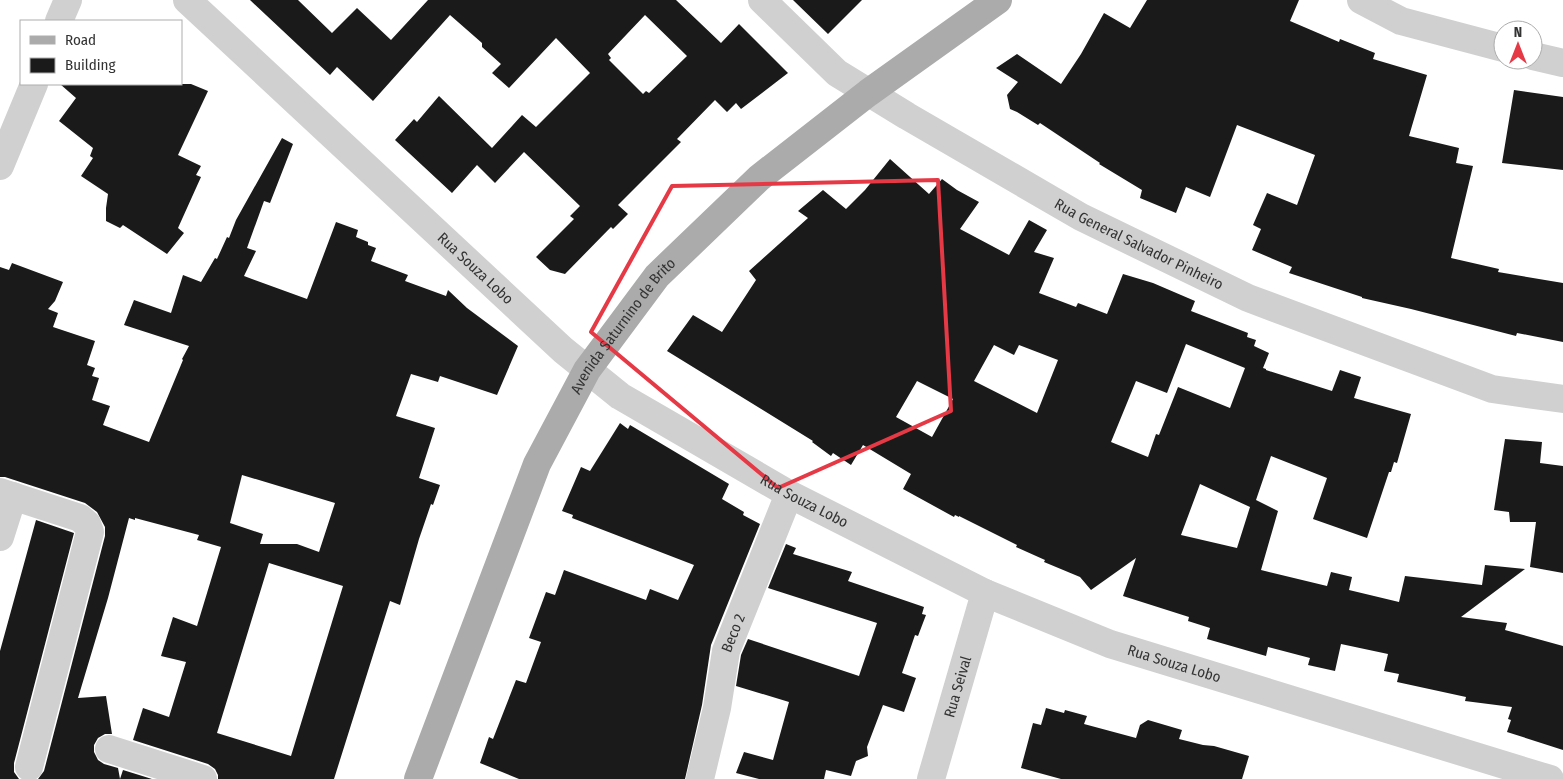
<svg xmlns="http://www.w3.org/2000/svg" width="1563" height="779" viewBox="0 0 1563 779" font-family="'Fira Sans Condensed',sans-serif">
  <rect width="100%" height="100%" fill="#fff"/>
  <!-- building -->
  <path fill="#1a1a1a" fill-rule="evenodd" d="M 250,0 L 298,0 L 332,33 L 357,8 L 391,40 L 428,0 L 676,0 L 721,43 L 739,24 L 788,73 L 741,109 L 736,103 L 727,112 L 715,100 L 677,139 L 681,142 L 618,205 L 628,214 L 613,229 L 611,227 L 565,274 L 550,270 L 536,257 L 574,219 L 570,216 L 580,206 L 524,152 L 495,183 L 477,165 L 452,193 L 395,140 L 414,119 L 417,122 L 439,96 L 492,148 L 522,115 L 536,127 L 590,73 L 556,38 L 509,88 L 492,73 L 501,64 L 482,47 L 482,43 L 450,15 L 373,101 L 337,67 L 330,75 ZM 645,15 L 687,56 L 649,93 L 646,91 L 643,94 L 609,60 L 611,58 L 608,54 Z
    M 793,0 L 862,0 L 828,34 Z
    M 1147,0 L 1299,0 L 1290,21 L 1339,42 L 1340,39 L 1375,53 L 1373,59 L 1427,75 L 1409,136 L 1459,148 L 1456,163 L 1473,166 L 1451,258 L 1499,269 L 1498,272 L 1563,283 L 1563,342 L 1517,333 L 1516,336 L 1411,309 L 1362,298 L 1362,297 L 1289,273 L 1292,267 L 1252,250 L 1261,229 L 1253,225 L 1267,193 L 1297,205 L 1315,155 L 1237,125 L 1210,197 L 1186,187 L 1176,213 L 1140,198 L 1142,190 L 1099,164 L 1100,163 L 1040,123 L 1038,125 L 1017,112 L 1010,109 L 1007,95 L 1018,82 L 996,68 L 1017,54 L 1061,84 L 1081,54 L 1104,13 L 1130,28 Z
    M 60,84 L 191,84 L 208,91 L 178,155 L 201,166 L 196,175 L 201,177 L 178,228 L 184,233 L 167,254 L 123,225 L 120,228 L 106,221 L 106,208 L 108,194 L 81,176 L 93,158 L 90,156 L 93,148 L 59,121 L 76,98 Z
    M 1514,90 L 1563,97 L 1563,170 L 1502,163 Z
    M 282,138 L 293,144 L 270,203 L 264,201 L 247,248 L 256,251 L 244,276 L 307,299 L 336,222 L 358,230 L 356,237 L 368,242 L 368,245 L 376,248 L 371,261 L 408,275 L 405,281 L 446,296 L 448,290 L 467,308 L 518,346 L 497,395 L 440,376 L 438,382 L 411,374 L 396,416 L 435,428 L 419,478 L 440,485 L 433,505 L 431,504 L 419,539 L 400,605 L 390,601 L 334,779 L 218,779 L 218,775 L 215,769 L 208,764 L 133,740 L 143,708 L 169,717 L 186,662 L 161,656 L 173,617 L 197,626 L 221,547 L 197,540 L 199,535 L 135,518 L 135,520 L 129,518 L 108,598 L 78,698 L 106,696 L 112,734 L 105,734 L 98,738 L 94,745 L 94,752 L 98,760 L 104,764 L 118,768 L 120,779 L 38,779 L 44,771 L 105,536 L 105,527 L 97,512 L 85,503 L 5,477 L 0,477 L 0,267 L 9,270 L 12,263 L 63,282 L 55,301 L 48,309 L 58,313 L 53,327 L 95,341 L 87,365 L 95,368 L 92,376 L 99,378 L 92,400 L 110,406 L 103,425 L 149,442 L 183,360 L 182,359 L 189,346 L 124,325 L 134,300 L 171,313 L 183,275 L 201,282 L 215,258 L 217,259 L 227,237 L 229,238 L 236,220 ZM 242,475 L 335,503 L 319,552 L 297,544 L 260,544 L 263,534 L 230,523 ZM 269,563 L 343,586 L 291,756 L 217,733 Z
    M 890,159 L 929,194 L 942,179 L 957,190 L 979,202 L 960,229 L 1009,255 L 1029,220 L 1047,230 L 1034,252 L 1054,258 L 1039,293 L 1076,307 L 1078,303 L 1107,314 L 1123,274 L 1153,283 L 1195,301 L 1191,311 L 1248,333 L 1247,337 L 1256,340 L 1254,346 L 1269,353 L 1263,368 L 1266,369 L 1266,370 L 1332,391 L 1340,370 L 1361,377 L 1354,398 L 1411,414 L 1397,463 L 1394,462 L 1391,472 L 1389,472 L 1367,538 L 1313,519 L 1327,478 L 1271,456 L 1256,500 L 1278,511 L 1261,570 L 1327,586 L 1331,572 L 1352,577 L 1349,590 L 1399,602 L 1405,576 L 1482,585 L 1485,565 L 1525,569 L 1461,617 L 1507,623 L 1505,630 L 1563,646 L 1563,750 L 1507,732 L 1511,720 L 1508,719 L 1512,707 L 1465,701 L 1466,697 L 1397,682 L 1399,674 L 1384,671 L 1388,654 L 1341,644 L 1335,671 L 1308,665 L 1310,658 L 1268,647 L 1266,656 L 1207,639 L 1210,628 L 1188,621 L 1189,617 L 1123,596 L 1136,558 L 1091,590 L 1080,577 L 1044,562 L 1045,560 L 1016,547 L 1017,545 L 959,516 L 959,517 L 955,515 L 954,517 L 903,489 L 911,474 L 863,445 L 851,465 L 833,453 L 831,456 L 812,442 L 813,441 L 667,351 L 693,315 L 722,332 L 756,280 L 749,271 L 808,218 L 798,211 L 823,190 L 846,209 L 865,190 ZM 1186,344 L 1245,368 L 1230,408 L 1178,387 L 1159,435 L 1156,434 L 1148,457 L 1111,442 L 1136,381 L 1167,393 ZM 994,345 L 1014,355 L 1019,345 L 1058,360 L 1037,413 L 974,381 ZM 917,381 L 953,399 L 932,437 L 896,417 ZM 1200,484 L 1250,507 L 1237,548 L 1181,535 Z
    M 620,423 L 628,429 L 630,425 L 729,484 L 722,499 L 744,512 L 743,515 L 760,524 L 711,645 L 702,705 L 685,779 L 519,779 L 480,763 L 489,737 L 493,739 L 516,680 L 526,683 L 541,642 L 529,638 L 546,592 L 555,595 L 564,570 L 646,600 L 650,589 L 678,600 L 694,565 L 572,518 L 573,515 L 562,511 L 581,467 L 590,471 Z
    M 1505,439 L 1542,442 L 1540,463 L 1563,466 L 1563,573 L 1530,567 L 1536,522 L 1510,522 L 1509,512 L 1494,510 Z
    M 36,520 L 74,533 L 14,763 L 14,772 L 19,779 L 0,779 L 0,651 Z
    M 786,544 L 796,548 L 793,554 L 852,572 L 848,581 L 924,607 L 922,614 L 926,615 L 918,636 L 915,635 L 902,673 L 916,678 L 904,712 L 883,705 L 867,747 L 868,756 L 856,761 L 851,776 L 826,770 L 824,779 L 759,779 L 736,773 L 744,752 L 773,760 L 789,702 L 736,686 L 741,655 L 748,639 L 859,676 L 877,623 L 768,588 Z
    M 1046,708 L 1064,713 L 1065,710 L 1087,716 L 1084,724 L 1136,738 L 1140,725 L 1148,720 L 1182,730 L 1179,739 L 1203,745 L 1214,746 L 1249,756 L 1242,779 L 1061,779 L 1021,768 L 1033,723 L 1041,725 Z
    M 123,770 L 152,779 L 120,779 Z"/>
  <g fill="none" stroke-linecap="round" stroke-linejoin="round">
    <!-- minor -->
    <g stroke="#d0d0d0" stroke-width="28">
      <path id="s1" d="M 187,0 L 563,350 L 620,396 L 789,494 L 985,593 L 1110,644 L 1550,779"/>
      <path id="s2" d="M 762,0 L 837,73 L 907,116 L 1081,217 L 1248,298 L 1492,389 L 1563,399"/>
      <path d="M 1361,0 L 1401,21 L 1503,48"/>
      <path d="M 59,21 L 68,0"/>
      <path d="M 1533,56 L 1563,63"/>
      <path d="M 0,166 L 34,84"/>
      <path d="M 0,492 L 80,518 L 87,524 L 90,532 L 29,767"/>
      <path d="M 0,537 L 13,496"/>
      <path d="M 109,749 L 203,779"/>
      <path id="s3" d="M 700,779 L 717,708 L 726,651 L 789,494"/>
      <path id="s4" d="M 931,779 L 985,593"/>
    </g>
    <!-- major -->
    <path stroke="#ababab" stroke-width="28" id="s5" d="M 418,779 L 537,464 L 587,370 L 657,276 L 759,178 L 868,93 L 998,0"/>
  </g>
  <!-- marked area -->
  <path fill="none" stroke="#e63946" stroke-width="4" stroke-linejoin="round" d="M 938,180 L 951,411 L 778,488 L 591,332 L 672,186 Z"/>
  <g text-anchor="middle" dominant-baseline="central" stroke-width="5" stroke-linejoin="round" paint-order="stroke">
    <!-- street labels -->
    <g font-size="15" fill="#333" stroke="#fff">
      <text stroke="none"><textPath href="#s2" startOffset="452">Rua General Salvador Pinheiro</textPath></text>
      <text stroke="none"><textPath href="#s1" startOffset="394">Rua Souza Lobo</textPath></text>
      <text stroke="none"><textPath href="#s5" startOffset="500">Avenida Saturnino de Brito</textPath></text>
      <text stroke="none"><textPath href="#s1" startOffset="799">Rua Souza Lobo</textPath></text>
      <text stroke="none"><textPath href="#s3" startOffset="150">Beco 2</textPath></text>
      <text stroke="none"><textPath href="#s1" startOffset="1204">Rua Souza Lobo</textPath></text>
      <text stroke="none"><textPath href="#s4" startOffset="96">Rua Seival</textPath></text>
    </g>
  </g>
  <!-- legend -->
  <rect x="20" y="20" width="162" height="65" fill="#ffffff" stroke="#adadad"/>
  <rect x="30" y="36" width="25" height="8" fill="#ababab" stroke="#adadad"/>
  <text x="65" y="45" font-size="15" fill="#333333">Road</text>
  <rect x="30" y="58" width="25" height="15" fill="#1a1a1a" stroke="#adadad"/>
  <text x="65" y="70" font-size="15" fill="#333333">Building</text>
  <!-- north arrow -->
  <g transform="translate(1518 45)"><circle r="24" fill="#ffffff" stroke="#adadad"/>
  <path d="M0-4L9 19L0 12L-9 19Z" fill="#e63946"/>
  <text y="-8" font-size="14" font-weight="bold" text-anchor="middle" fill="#333333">N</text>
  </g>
</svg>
